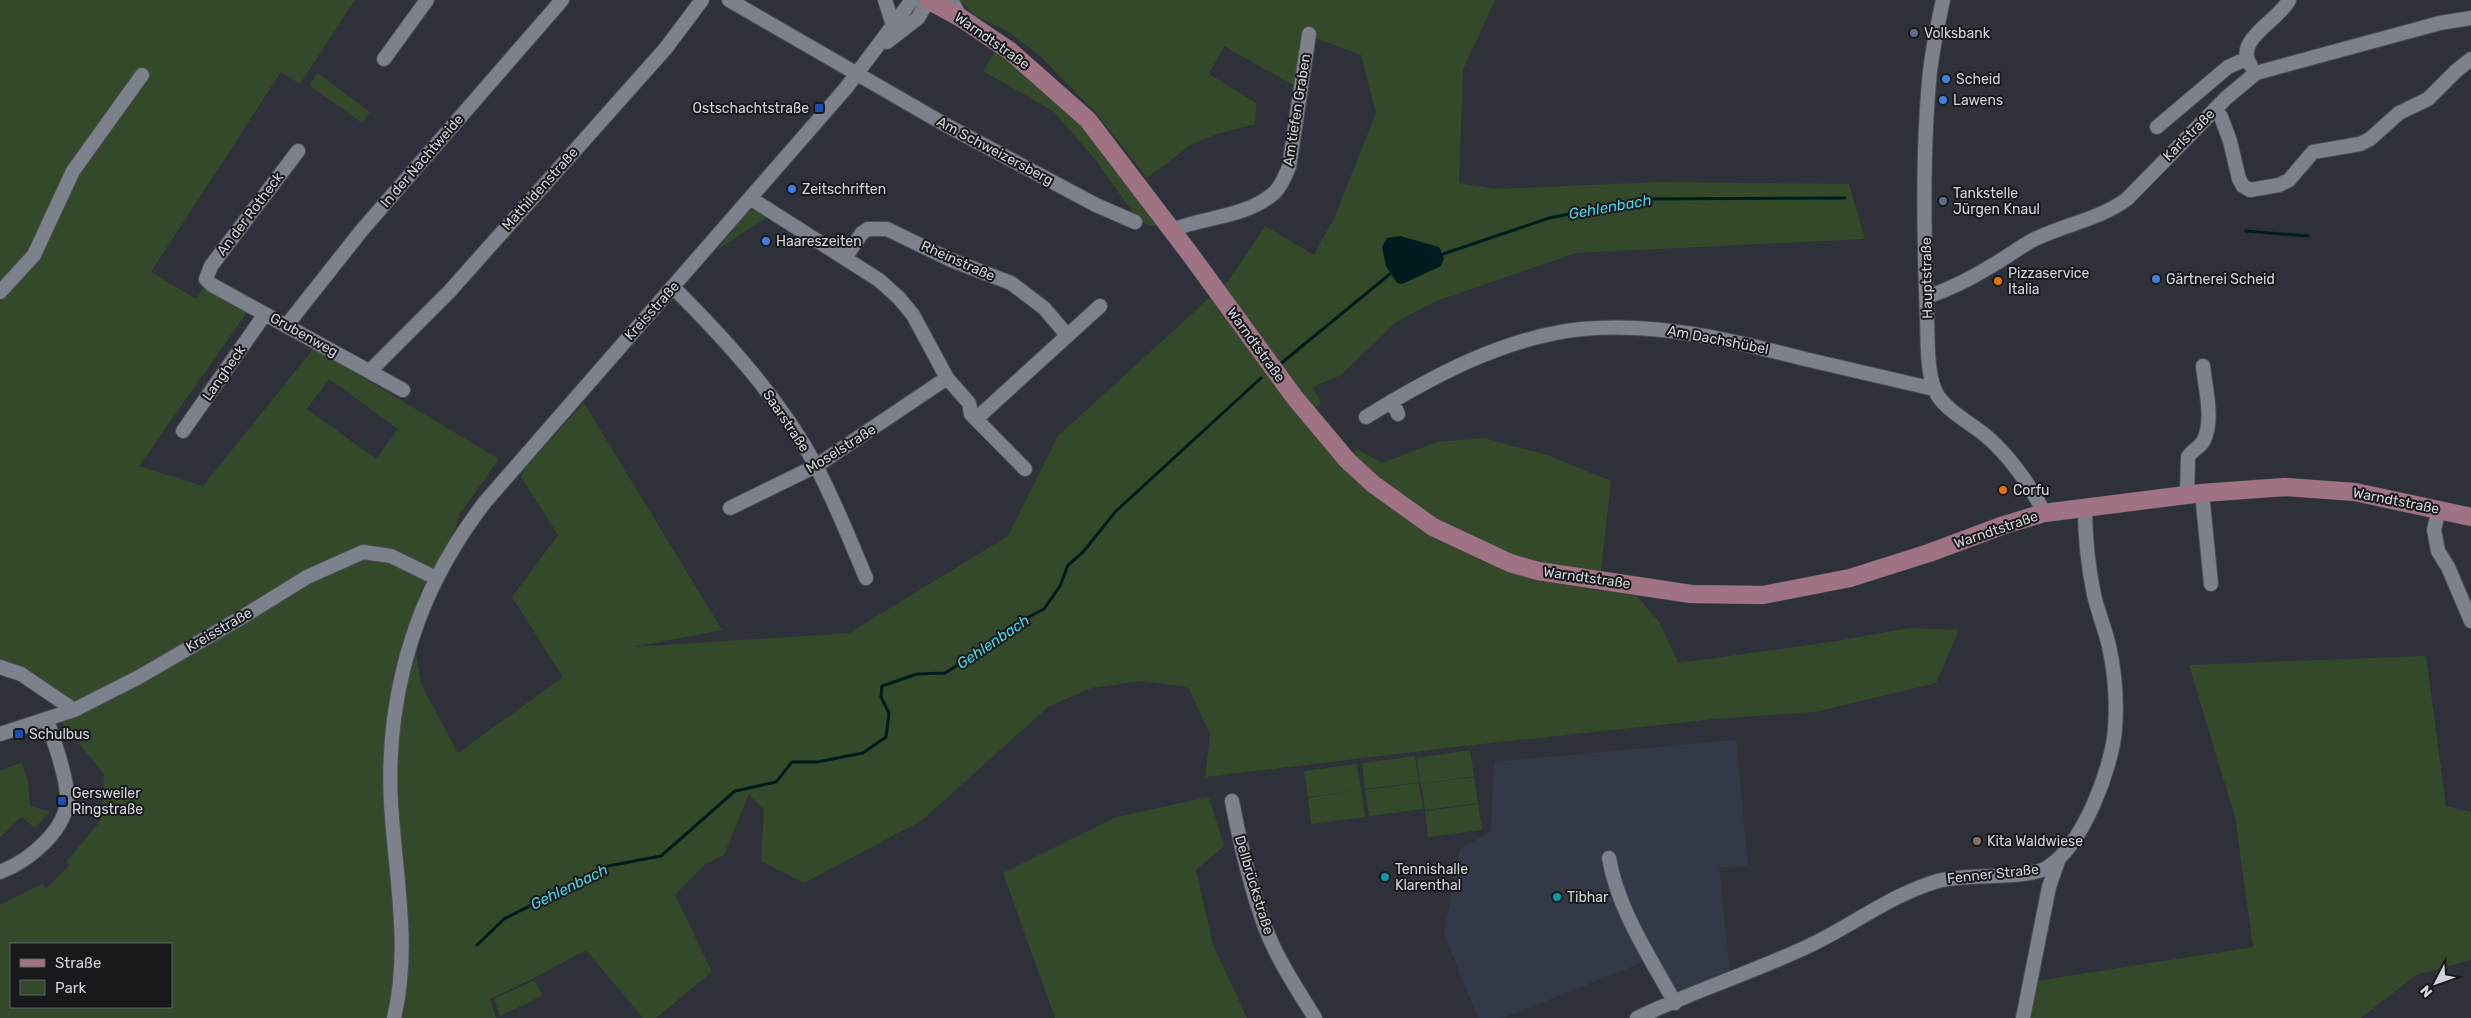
<svg xmlns="http://www.w3.org/2000/svg" width="2471" height="1018" viewBox="0 0 2471 1018" font-family="Rubik,sans-serif">
  <rect width="100%" height="100%" fill="#2e3139"/>
  <!-- built -->
  <path fill="#343947" d="M 1736,740 L 1748,866 L 1719,867 L 1730,975 L 1668,1000 L 1646,961 L 1503,1018 L 1478,1018 L 1444,934 L 1460,849 L 1491,831 L 1494,762 Z"/>
  <!-- green -->
  <path fill="#334929" fill-rule="evenodd" d="M 0,0 L 355,0 L 300,84 L 281,72 L 151,272 L 196,299 L 204,287 L 248,311 L 139,466 L 203,486 L 314,348 L 499,459 L 460,514 L 452,537 L 421,590 L 403,645 L 416,652 L 421,684 L 458,753 L 563,677 L 512,597 L 558,535 L 521,477 L 525,468 L 584,403 L 722,630 L 633,647 L 849,633 L 1008,536 L 1058,436 L 1229,280 L 1265,226 L 1314,255 L 1335,216 L 1376,113 L 1361,55 L 1304,34 L 1293,85 L 1224,46 L 1209,74 L 1256,103 L 1255,124 L 1217,134 L 1192,144 L 1147,178 L 1097,114 L 1040,56 L 1009,32 L 976,16 L 959,0 L 1495,0 L 1463,70 L 1459,183 L 1497,189 L 1660,182 L 1849,184 L 1865,239 L 1576,253 L 1436,301 L 1396,322 L 1341,375 L 1313,387 L 1321,403 L 1302,418 L 1371,487 L 1538,575 L 1598,590 L 1635,594 L 1660,623 L 1678,663 L 1837,641 L 1909,628 L 1959,630 L 1936,683 L 1815,712 L 1714,719 L 1473,745 L 1205,777 L 1210,734 L 1188,687 L 1142,681 L 1091,688 L 1048,707 L 921,821 L 804,883 L 761,861 L 764,810 L 749,794 L 724,855 L 705,864 L 675,895 L 712,972 L 656,1018 L 643,1018 L 586,950 L 534,978 L 490,999 L 496,1018 L 0,1018 L 0,905 L 42,884 L 46,889 L 70,865 L 66,862 L 97,825 L 102,815 L 104,774 L 55,715 L 75,706 L 0,663 ZM 329,379 L 398,429 L 376,459 L 307,409 ZM 11,944 L 171,944 L 171,1007 L 11,1007 Z
    M 995,52 L 1016,67 L 1082,125 L 1161,225 L 1151,226 L 1139,221 L 1094,158 L 1053,111 L 983,71 Z
    M 318,73 L 370,112 L 362,123 L 309,85 Z
    M 754,210 L 768,216 L 717,250 L 748,212 Z
    M 1484,438 L 1550,456 L 1611,481 L 1600,579 L 1539,568 L 1435,524 L 1348,457 L 1357,449 L 1382,463 L 1437,442 Z
    M 2426,656 L 2446,806 L 2471,812 L 2471,960 L 2416,975 L 2361,1018 L 2028,1018 L 2036,981 L 2253,947 L 2235,817 L 2189,665 Z
    M 1470,750 L 1474,776 L 1420,784 L 1417,758 Z
    M 1415,756 L 1419,782 L 1365,789 L 1362,763 Z
    M 22,762 L 28,782 L 30,806 L 50,811 L 35,828 L 21,817 L 0,837 L 0,771 Z
    M 1357,764 L 1361,790 L 1308,797 L 1304,771 Z
    M 1474,777 L 1478,803 L 1425,810 L 1421,784 Z
    M 1419,783 L 1423,809 L 1369,816 L 1365,790 Z
    M 1361,790 L 1365,817 L 1311,824 L 1308,798 Z
    M 1209,797 L 1224,846 L 1196,870 L 1213,945 L 1247,1018 L 1055,1018 L 1003,873 L 1116,817 Z
    M 1478,804 L 1482,830 L 1428,837 L 1425,811 Z
    M 535,980 L 542,996 L 500,1016 L 494,999 Z"/>
  <!-- water -->
  <path fill="#001b1e" d="M 1400,236 L 1439,247 L 1444,258 L 1441,266 L 1402,284 L 1397,283 L 1386,266 L 1382,247 L 1387,238 Z"/>
  <g fill="none" stroke-linecap="round" stroke-linejoin="round">
    <!-- stream -->
    <path stroke="#001b1e" stroke-width="3" d="M 2246,231 L 2308,236
      M 1443,254 L 1549,218 L 1644,199 L 1845,198
      M 1279,365 L 1390,274
      M 477,945 L 504,919 L 608,866 L 661,856 L 735,791 L 776,782 L 792,762 L 817,762 L 863,753 L 886,737 L 889,713 L 881,697 L 882,686 L 917,674 L 945,673 L 984,649 L 1011,626 L 1044,609 L 1060,586 L 1068,565 L 1083,552 L 1116,511 L 1261,378"/>
    <defs>
      <path id="minor" d="M 729,0 L 944,124 L 1096,205 L 1135,222
        M 885,0 L 893,25
        M 951,0 L 961,18
        M 1943,0 C 1938,23 1933,47 1930,71 C 1922,152 1924,236 1927,318 C 1928,339 1926,378 1938,396 C 1949,412 1970,423 1985,435 C 2007,453 2032,487 2044,513
        M 887,42 L 918,18 L 928,0
        M 384,59 L 427,0
        M 2251,66 C 2232,40 2279,21 2289,0
        M 2215,109 L 2221,117 L 2230,141 L 2239,179 L 2243,186 L 2250,190 L 2279,185 L 2289,180 L 2313,152 L 2360,144 L 2370,139 L 2399,113 L 2428,99 L 2456,71 L 2471,59
        M 2157,127 L 2228,67 L 2246,59
        M 298,151 L 211,266 L 206,279 L 212,285 L 403,390
        M 750,198 L 879,280 L 899,298 L 913,315 L 947,378 L 969,403 L 971,414 L 1025,469
        M 1172,230 C 1204,217 1247,217 1274,193 C 1281,187 1285,176 1289,167 L 1309,34
        M 845,258 L 862,233 L 868,229 L 887,229 L 951,260 L 1011,283 L 1044,308 L 1067,335
        M 673,287 C 726,340 780,399 816,466 C 835,502 850,540 866,578
        M 0,292 L 34,255 L 73,171 L 142,75
        M 1927,297 C 1950,289 1972,278 1993,265 C 2007,257 2021,246 2035,239 C 2066,224 2100,219 2127,199 L 2226,98 L 2256,73 L 2440,23 L 2471,18
        M 286,326 L 362,230 L 562,0
        M 370,371 L 449,292 L 666,48 L 702,0
        M 1392,401 L 1398,414
        M 1366,417 C 1431,377 1504,337 1582,329 C 1659,322 1731,340 1805,359 C 1848,369 1891,379 1934,389
        M 976,419 L 1100,306
        M 183,431 L 265,314
        M 2202,493 L 2211,584
        M 2187,495 L 2188,457 C 2192,450 2201,447 2204,440 C 2214,418 2205,388 2203,366
        M 730,508 L 816,466 L 947,378
        M 2439,509 L 2434,530 L 2438,551 L 2448,567 L 2471,621
        M 0,667 L 21,674 L 74,710
        M 0,734 L 74,710 L 139,677 L 244,616 L 307,577 L 363,552 L 391,556 L 436,578
        M 1232,801 C 1240,843 1250,886 1265,927 C 1277,959 1297,989 1315,1018
        M 1609,858 C 1618,910 1650,957 1675,1003
        M 0,872 C 29,861 70,828 67,794 C 65,770 54,743 47,719
        M 394,1018 C 411,947 395,874 391,803 C 386,715 407,624 453,549 C 462,533 474,517 485,502 L 846,88 L 912,0
        M 1637,1018 C 1691,992 1748,974 1802,949 C 1848,929 1889,895 1938,881 C 1965,873 2029,880 2048,867 C 2083,845 2112,768 2115,729 C 2117,702 2115,673 2109,646 C 2105,629 2098,612 2094,595 C 2088,566 2085,538 2085,508
        M 2023,1018 L 2049,887 L 2058,861"/>
      <path id="major" d="M 928,0 L 961,18 L 1010,51 L 1088,120 L 1190,254 L 1295,398 L 1347,460 L 1373,484 L 1433,527 L 1510,563 L 1538,571 L 1691,594 L 1763,595 L 1850,578 L 1929,553 L 2004,525 L 2044,513 L 2202,493 L 2285,487 L 2355,492 L 2471,517"/>
    </defs>
    <!-- minor casing -->
    <use href="#minor" stroke="#4a4d54" stroke-width="16"/>
    <!-- major casing -->
    <use href="#major" stroke="#4a4d54" stroke-width="19"/>
    <!-- minor -->
    <use href="#minor" stroke="#7d818b" stroke-width="14"/>
    <!-- major -->
    <use href="#major" stroke="#9f7384" stroke-width="18"/>
  </g>
  <!-- markers -->
  <g fill="#5c6f8a" stroke="#17191c" stroke-width="2">
    <circle cx="1914" cy="33" r="5"/>
    <circle cx="1943" cy="201" r="5"/>
  </g>
  <g fill="#3f7fe0" stroke="#17191c" stroke-width="2">
    <circle cx="1946" cy="79" r="5"/>
    <circle cx="1943" cy="100" r="5"/>
    <circle cx="792" cy="189" r="5"/>
    <circle cx="766" cy="241" r="5"/>
    <circle cx="2156" cy="279" r="5"/>
  </g>
  <g fill="#1a4fb4" stroke="#17191c" stroke-width="2">
    <rect x="814" y="103" width="10" height="10" rx="2.5"/>
    <rect x="14" y="729" width="10" height="10" rx="2.5"/>
    <rect x="57" y="796" width="10" height="10" rx="2.5"/>
  </g>
  <g fill="#e8710a" stroke="#17191c" stroke-width="2">
    <circle cx="1998" cy="281" r="5"/>
    <circle cx="2003" cy="490" r="5"/>
  </g>
  <circle fill="#8d6e63" stroke="#17191c" stroke-width="2" cx="1977" cy="841" r="5"/>
  <g fill="#0f9aa8" stroke="#17191c" stroke-width="2">
    <circle cx="1385" cy="877" r="5"/>
    <circle cx="1557" cy="897" r="5"/>
  </g>
  <g text-anchor="middle" dominant-baseline="central" stroke-width="4" stroke-linejoin="round" paint-order="stroke">
    <!-- poi labels -->
    <g font-size="14" fill="#d1d3d8" stroke="#17191c" text-anchor="start">
      <text x="1924" y="33">Volksbank</text>
      <text x="1956" y="79">Scheid</text>
      <text x="1953" y="100">Lawens</text>
      <text x="809" y="108" text-anchor="end">Ostschachtstraße</text>
      <text x="802" y="189">Zeitschriften</text>
      <text x="1953" y="193">Tankstelle<tspan x="1953" dy="16">Jürgen Knaul</tspan></text>
      <text x="776" y="241">Haareszeiten</text>
      <text x="2008" y="273">Pizzaservice<tspan x="2008" dy="16">Italia</tspan></text>
      <text x="2166" y="279">Gärtnerei Scheid</text>
      <text x="2013" y="490">Corfu</text>
      <text x="29" y="734">Schulbus</text>
      <text x="72" y="793">Gersweiler<tspan x="72" dy="16">Ringstraße</tspan></text>
      <text x="1987" y="841">Kita Waldwiese</text>
      <text x="1395" y="869">Tennishalle<tspan x="1395" dy="16">Klarenthal</tspan></text>
      <text x="1567" y="897">Tibhar</text>
    </g>
    <!-- street labels -->
    <g font-size="14" fill="#d1d3d8" stroke="#17191c">
      <text transform="translate(992 41) rotate(35)">Warndtstraße</text>
      <text transform="translate(1297 110) rotate(-81)">Am tiefen Graben</text>
      <text transform="translate(2189 135) rotate(-45)">Karlstraße</text>
      <text transform="translate(995 151) rotate(28)">Am Schweizersberg</text>
      <text transform="translate(422 161) rotate(-49)">In der Nachtweide</text>
      <text transform="translate(540 189) rotate(-48)">Mathildenstraße</text>
      <text transform="translate(250 214) rotate(-53)">An der Rotheck</text>
      <text transform="translate(958 261) rotate(24)">Rheinstraße</text>
      <text transform="translate(1927 278) rotate(-91)">Hauptstraße</text>
      <text transform="translate(652 311) rotate(-48)">Kreisstraße</text>
      <text transform="translate(304 335) rotate(29)">Grubenweg</text>
      <text transform="translate(1718 340) rotate(11)">Am Dachshübel</text>
      <text transform="translate(1256 345) rotate(54)">Warndtstraße</text>
      <text transform="translate(224 373) rotate(-55)">Langheck</text>
      <text transform="translate(786 421) rotate(56)">Saarstraße</text>
      <text transform="translate(841 449) rotate(-32)">Moselstraße</text>
      <text transform="translate(2396 501) rotate(11)">Warndtstraße</text>
      <text transform="translate(1996 530) rotate(-19)">Warndtstraße</text>
      <text transform="translate(1587 578) rotate(8)">Warndtstraße</text>
      <text transform="translate(219 630) rotate(-30)">Kreisstraße</text>
      <text transform="translate(1993 874) rotate(-6)">Fenner Straße</text>
      <text transform="translate(1254 885) rotate(73)">Dellbrückstraße</text>
    </g>
    <!-- water labels -->
    <g font-size="15" font-style="italic" fill="#4ad5e3" stroke="#17191c">
      <text transform="translate(1610 207) rotate(-10)">Gehlenbach</text>
      <text transform="translate(993 642) rotate(-34)">Gehlenbach</text>
      <text transform="translate(569 887) rotate(-26)">Gehlenbach</text>
    </g>
  </g>
  <!-- legend -->
  <rect x="10" y="943" width="162" height="65" fill="#17191c" stroke="#616367"/>
  <rect x="20" y="959" width="25" height="8" fill="#9f7384" stroke="#616367"/>
  <text x="55" y="968" font-size="15" fill="#d1d3d8">Straße</text>
  <rect x="20" y="980" width="25" height="15" fill="#334929" stroke="#616367"/>
  <text x="55" y="993" font-size="15" fill="#d1d3d8">Park</text>
  <!-- north arrow -->
  <g transform="translate(2436 983) rotate(229)" stroke="#17191c" stroke-width="4" paint-order="stroke">
  <path d="M0-4L9 19L0 12L-9 19Z" fill="#d1d3d8"/>
  <text y="-8" font-size="14" font-weight="bold" text-anchor="middle" fill="#d1d3d8">N</text>
  </g>
</svg>
